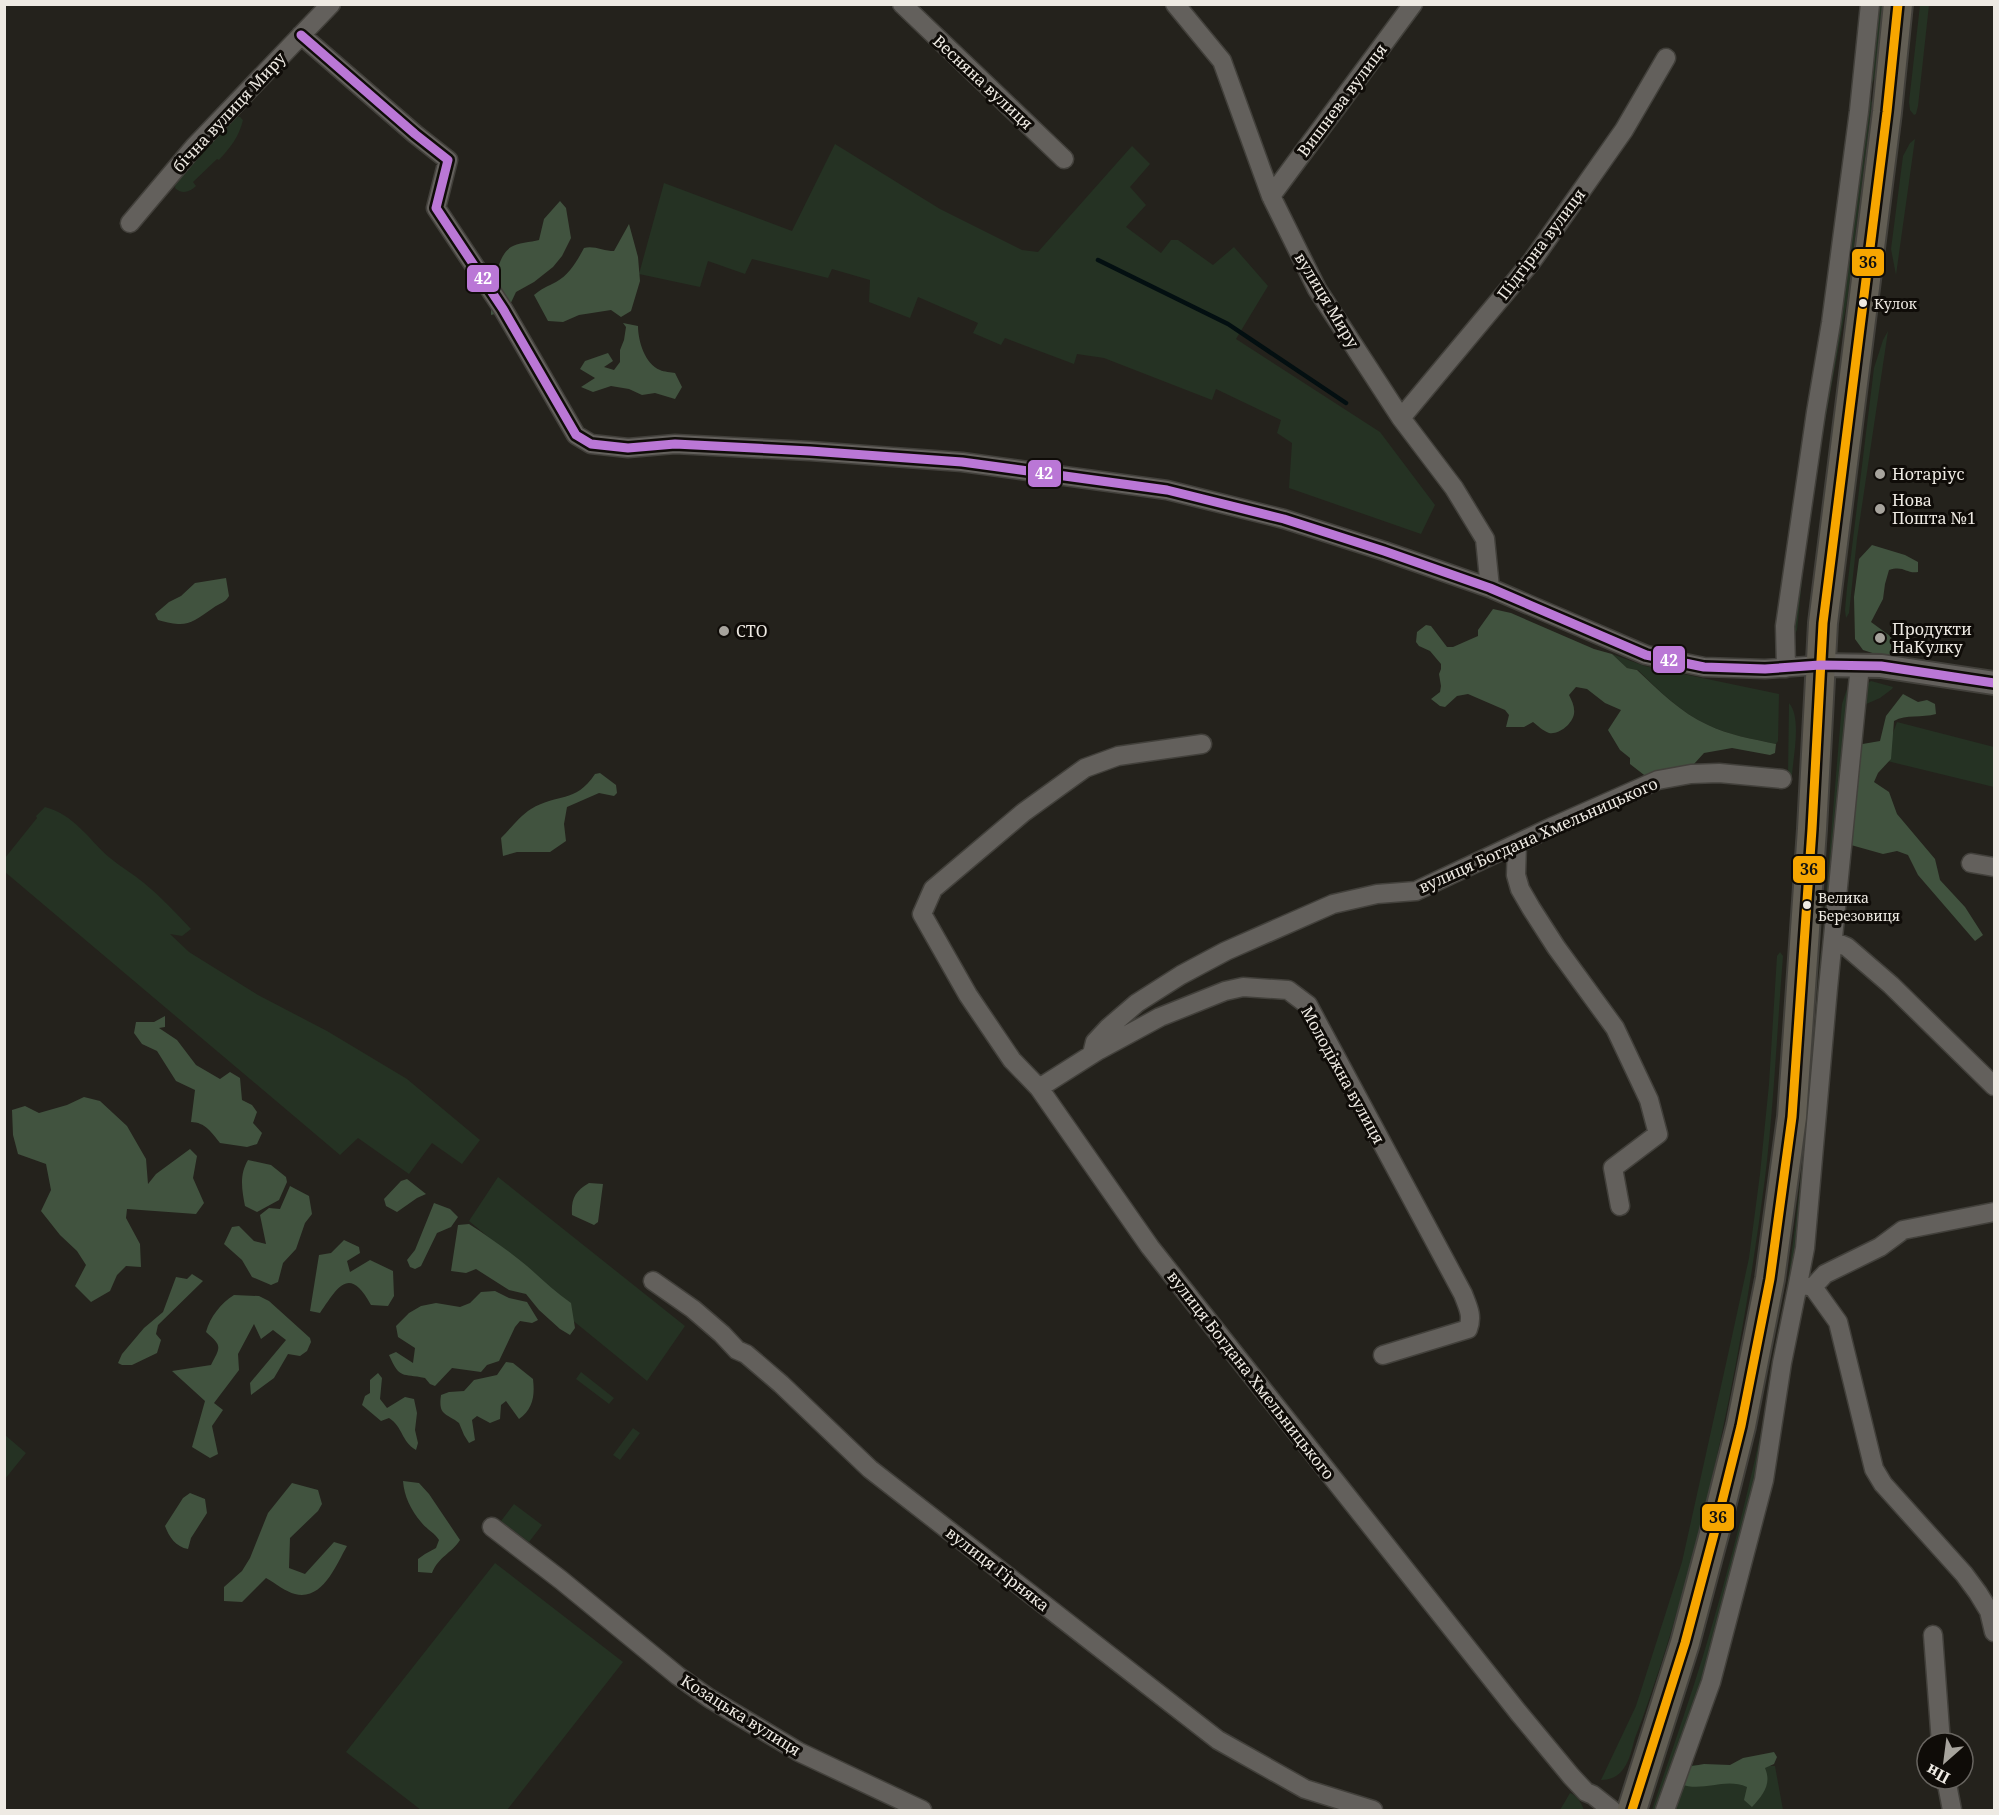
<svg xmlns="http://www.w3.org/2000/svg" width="1999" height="1815" viewBox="0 0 1999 1815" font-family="'Noto Serif',serif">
  <rect width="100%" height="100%" fill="#24221c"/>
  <!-- green -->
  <path fill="#253223" d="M 1873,5 L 1883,5 L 1875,77 L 1870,88 Z
    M 1920,5 L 1929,5 L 1918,106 L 1916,114 L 1914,115 L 1910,110 L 1909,102 Z
    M 1871,99 L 1872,103 L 1847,301 L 1817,466 L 1806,541 L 1797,630 L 1793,638 L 1789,637 L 1866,100 Z
    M 234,117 L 240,117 L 243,120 C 239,137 230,148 219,160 L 217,159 L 193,182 L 196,186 C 190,192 182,195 175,188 L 176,177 Z
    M 1915,139 L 1896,275 L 1891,249 L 1903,156 L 1910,143 Z
    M 835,144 L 940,209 L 1022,250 L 1038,252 L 1132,146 L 1150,164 L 1130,187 L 1146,205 L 1126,227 L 1161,253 L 1171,240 L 1178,240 L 1213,265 L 1234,247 L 1268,286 L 1236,339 L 1380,432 L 1435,505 L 1421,534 L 1289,488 L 1292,443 L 1277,433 L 1281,420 L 1216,389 L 1212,400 L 1104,358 L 1077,354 L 1074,364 L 1005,338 L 1001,345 L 973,333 L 978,323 L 918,297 L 910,318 L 869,302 L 870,280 L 832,269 L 828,278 L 752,259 L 745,274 L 708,261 L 700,287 L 639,274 L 664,183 L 792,231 Z
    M 1888,331 L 1857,539 L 1849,613 L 1846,618 L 1845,610 L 1847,588 L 1874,368 L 1883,340 Z
    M 1612,654 L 1645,666 L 1779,694 L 1778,741 L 1776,744 C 1753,739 1728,735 1708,725 C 1681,713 1658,690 1638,670 L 1627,668 Z
    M 1871,681 L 1893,687 L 1892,689 L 1880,698 L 1864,705 L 1868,683 Z
    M 1852,687 L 1827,925 L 1824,918 L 1842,704 L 1847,689 Z
    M 1789,703 C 1802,718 1793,757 1792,776 L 1788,776 Z
    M 1897,722 L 1994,747 L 1994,787 L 1883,760 Z
    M 45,807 C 75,815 88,839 110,858 C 121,867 133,874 144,883 C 161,897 176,913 191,929 L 182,936 L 170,934 L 189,952 L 258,995 L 327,1031 L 407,1079 L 480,1140 L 462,1164 L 432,1143 L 409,1174 L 358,1138 L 340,1155 L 5,872 L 5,858 L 37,818 L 36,816 Z
    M 1826,944 L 1800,1231 L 1761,1463 L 1727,1606 L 1661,1810 L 1652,1810 C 1669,1759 1687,1708 1703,1656 C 1730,1567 1753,1475 1771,1384 C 1798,1241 1809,1097 1821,952 Z
    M 1780,952 L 1783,956 C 1777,1030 1774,1104 1765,1178 C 1744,1340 1712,1505 1662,1661 C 1653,1687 1645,1713 1635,1738 C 1632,1748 1630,1760 1624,1768 C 1619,1776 1611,1780 1601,1780 L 1636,1706 L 1682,1562 L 1731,1341 L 1749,1258 L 1760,1174 L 1769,1084 L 1777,956 Z
    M 498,1177 L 685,1326 L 647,1381 L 560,1310 L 565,1301 L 469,1221 Z
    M 581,1372 L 614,1398 L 609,1404 L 576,1379 Z
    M 633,1428 L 640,1433 L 620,1460 L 613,1455 Z
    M 5,1435 L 26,1453 L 5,1479 Z
    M 514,1504 L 542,1525 L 529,1542 L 501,1521 Z
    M 495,1563 L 623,1662 L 507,1810 L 421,1810 L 346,1752 Z
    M 1685,1765 L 1775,1766 L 1783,1810 L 1672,1810 Z
    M 1570,1793 C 1577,1795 1582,1804 1584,1810 L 1560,1810 Z"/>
  <!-- forest -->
  <path fill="#41533f" d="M 560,201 L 566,208 L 571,238 L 562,256 L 553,267 L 534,282 L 516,292 L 507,311 L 491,315 C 491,298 495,257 511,247 C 517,243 531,242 539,240 L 544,219 Z
    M 629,224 L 638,257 L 640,281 L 631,311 L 621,317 L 611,310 L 579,315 L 563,322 L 548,321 L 534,295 C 541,289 548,286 556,282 C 569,275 577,261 584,248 C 593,245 604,251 614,251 Z
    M 623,323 L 638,326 C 638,341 645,364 660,370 C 664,372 671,372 675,373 L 682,387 L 675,399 L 655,393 L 642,395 L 629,389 L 611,386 L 593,392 L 581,387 L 595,378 L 580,369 L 585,361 L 608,353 L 613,361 L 604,367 L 614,370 L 620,362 L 620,350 L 624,340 L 626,327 Z
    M 1872,545 L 1905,555 L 1918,562 L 1918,572 C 1906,574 1904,565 1889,570 L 1885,584 L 1883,599 L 1871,622 L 1905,647 L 1900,658 L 1885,657 L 1863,650 L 1855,639 L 1854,597 L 1859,559 Z
    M 226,578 L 229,596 C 225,603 220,603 213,608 C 190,624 187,628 158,620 L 155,614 L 169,602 L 181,596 L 195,583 Z
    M 1493,609 L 1511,613 L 1594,649 L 1612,654 L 1627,668 L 1637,670 C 1658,690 1681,713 1708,725 C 1728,735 1753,739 1776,744 L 1775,753 L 1770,755 L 1732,748 L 1704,753 L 1694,764 L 1648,778 L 1630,764 L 1630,758 L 1620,750 L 1608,730 L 1621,710 L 1605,703 L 1587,689 L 1576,687 L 1569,695 C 1572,701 1575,707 1574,714 C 1572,724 1559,735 1549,733 C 1543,731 1537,725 1533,722 L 1524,727 L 1506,727 L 1509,715 L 1505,710 L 1468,694 L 1457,696 L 1445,707 L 1440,706 L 1431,699 L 1440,692 L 1441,686 L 1439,674 L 1441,669 L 1441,664 L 1430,651 L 1419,646 L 1416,642 L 1417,632 L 1426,625 L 1431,626 L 1447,647 L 1453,647 L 1478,636 L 1478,630 Z
    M 1903,694 L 1918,702 L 1927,700 L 1935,704 L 1936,714 C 1922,718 1906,714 1894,721 L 1891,759 L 1878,773 L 1874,782 L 1889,792 L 1897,814 L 1935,859 L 1940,880 L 1965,907 L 1983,935 L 1975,941 L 1918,875 L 1908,855 L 1897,851 L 1883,854 L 1851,845 L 1851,746 L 1880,741 L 1886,716 Z
    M 600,773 L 616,785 L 617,793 L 614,796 L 599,793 L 567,807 L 564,824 L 566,841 L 550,852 L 517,852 L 503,856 L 501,838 C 510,829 520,816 531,809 C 557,793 575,804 595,774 Z
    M 165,1016 L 165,1027 L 159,1028 L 177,1040 L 196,1065 L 220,1079 L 230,1072 L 240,1078 L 242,1100 L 252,1105 L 257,1112 L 253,1123 L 262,1133 L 257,1144 L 247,1147 L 220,1143 C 212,1133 205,1122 191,1122 L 195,1090 L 176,1081 L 157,1051 L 142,1044 L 134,1033 L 136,1022 L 154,1022 Z
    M 84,1097 L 100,1101 L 127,1126 L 146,1159 L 148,1184 L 156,1174 L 190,1149 L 197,1156 L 193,1178 L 204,1203 L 196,1214 L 127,1209 L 126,1218 L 140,1244 L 141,1267 L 126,1266 L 117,1275 L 110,1291 L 91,1302 L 75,1286 L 86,1265 L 77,1251 L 60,1235 L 41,1211 L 51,1190 L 46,1164 L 18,1154 L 13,1135 L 12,1110 L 25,1106 L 39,1113 L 67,1105 Z
    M 248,1160 L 271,1165 L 286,1177 L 287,1182 L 279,1200 L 257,1212 L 245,1206 C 242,1190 239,1175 248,1160 Z
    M 407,1179 L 426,1194 L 417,1198 L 397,1212 L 386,1206 L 384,1199 L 401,1181 Z
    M 589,1183 L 603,1184 L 598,1222 L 594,1225 L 572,1215 C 571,1199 575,1191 589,1183 Z
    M 290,1186 L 309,1196 L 312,1214 L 305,1223 L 296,1249 L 283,1263 L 278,1282 L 271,1285 L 252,1277 L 242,1260 L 224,1244 L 232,1227 L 239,1226 L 254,1241 L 266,1244 L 260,1215 L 269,1208 L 280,1209 Z
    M 434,1203 L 450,1209 L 458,1217 L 451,1227 L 437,1233 L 421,1266 L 415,1269 L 410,1267 L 407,1260 L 415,1250 Z
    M 469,1224 C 489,1237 509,1251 527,1266 C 542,1279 555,1292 571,1303 L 575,1328 L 570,1335 L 560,1329 L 539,1310 L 526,1294 L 509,1290 L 476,1269 L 466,1273 L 451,1271 L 458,1225 Z
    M 344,1240 L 359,1247 L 360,1253 L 347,1261 L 350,1272 L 370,1260 L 393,1271 L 394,1296 L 388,1306 L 371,1305 C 349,1265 338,1287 320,1313 L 310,1311 L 319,1255 L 331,1253 Z
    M 192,1274 L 203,1281 L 158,1325 L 156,1334 L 161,1340 L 157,1353 L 132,1365 L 122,1365 L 118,1363 L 122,1354 L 144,1328 L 163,1312 L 176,1277 L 187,1279 Z
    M 495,1291 L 509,1298 L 527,1302 L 538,1320 L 532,1323 L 520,1321 L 515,1327 L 499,1361 L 487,1365 L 481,1372 L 452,1368 L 435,1386 L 430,1384 L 425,1378 C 402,1373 400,1380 389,1355 L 396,1352 L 413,1363 L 415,1348 L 398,1337 L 396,1326 L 409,1313 L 421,1306 L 436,1303 L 460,1307 L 470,1303 L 481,1292 Z
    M 234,1295 L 259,1296 L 269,1301 L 310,1338 L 311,1342 L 307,1351 L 300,1356 L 288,1354 L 274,1378 L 251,1395 L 250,1383 L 286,1340 L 273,1330 L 261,1339 L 254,1324 L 238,1354 L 239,1370 L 214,1403 L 223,1410 L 212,1426 L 218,1454 L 210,1458 L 192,1447 L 205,1401 L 172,1371 L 211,1365 C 221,1346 222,1346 206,1332 C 210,1317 221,1303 234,1295 Z
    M 506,1362 L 513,1363 L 533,1379 C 535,1396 533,1409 519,1419 L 506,1401 L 501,1405 L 500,1419 L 490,1423 L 477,1416 L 472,1420 L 475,1440 L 469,1443 L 464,1435 L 459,1423 C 446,1413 438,1416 441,1395 L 449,1392 L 464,1391 L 474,1380 L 497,1375 Z
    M 378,1373 L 382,1378 L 380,1399 L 387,1408 L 405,1397 L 414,1399 L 417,1413 L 415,1430 L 418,1443 L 416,1450 C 401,1441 403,1427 389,1418 L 381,1421 L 362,1405 L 365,1396 L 370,1393 L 370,1380 Z
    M 403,1481 L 419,1483 L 429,1494 L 460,1540 C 451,1554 439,1556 432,1573 L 418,1572 L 418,1559 L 425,1554 L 436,1548 L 439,1540 C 434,1532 426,1529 421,1522 C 411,1510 404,1496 403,1481 Z
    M 292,1483 L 318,1490 L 322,1504 L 318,1511 L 290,1538 L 289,1568 L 305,1574 L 334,1542 L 347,1546 C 336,1565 323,1601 295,1594 C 286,1592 275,1583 266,1578 L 242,1602 L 224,1601 L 224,1587 L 242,1571 L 250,1558 L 268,1513 Z
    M 190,1493 L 205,1499 L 207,1513 L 191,1538 L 188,1549 C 176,1547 169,1537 165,1526 L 183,1498 Z
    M 1774,1752 L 1777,1757 L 1774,1764 L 1765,1768 C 1772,1784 1763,1795 1752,1807 L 1744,1800 L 1747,1787 C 1724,1777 1703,1793 1680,1784 L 1687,1767 L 1704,1764 L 1730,1765 L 1743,1758 Z"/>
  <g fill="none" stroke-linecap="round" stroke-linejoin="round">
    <!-- stream -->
    <path stroke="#030f11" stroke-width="4.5" d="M 1098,260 L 1228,324 L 1346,403"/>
    <defs>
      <path id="minor" d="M 902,4 L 1064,159
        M 1175,4 L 1222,61 L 1271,196 L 1317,289 L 1401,418 L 1454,488 L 1485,539 L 1490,588
        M 301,35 L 415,134 L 448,160 L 436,208 L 503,309 L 576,435 L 591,444 L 628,448 L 675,444 L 810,451 L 962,462 L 1167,490 L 1284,519 L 1384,551 L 1490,588 L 1646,655 L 1704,667 L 1765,669 L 1820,665
        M 1271,196 L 1413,4
        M 130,223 L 194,147 L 331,4
        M 1401,418 L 1532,261 L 1624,130 L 1666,58
        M 1786,668 L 1785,626 L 1816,412 L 1831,323 L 1859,111 L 1870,4
        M 1202,744 L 1118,756 L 1085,768 L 1024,812 L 933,889 L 922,914 L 968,995 L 1012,1060 L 1039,1088 L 1150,1247 L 1518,1712 L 1571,1776 L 1586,1792 L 1593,1795 L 1612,1810
        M 1517,844 L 1516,875 L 1520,889 L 1531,908 L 1556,947 L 1615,1028 L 1649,1100 L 1658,1134 L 1613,1168 L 1620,1206
        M 1971,863 L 1994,867
        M 1833,941 L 1847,947 L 1891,985 L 1994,1086
        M 1092,1054 L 1095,1042 L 1108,1028 L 1137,1003 L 1181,975 L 1226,951 L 1333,904 L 1377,894 L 1416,891 L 1554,826 L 1658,780 L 1691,774 L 1719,773 L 1782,779
        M 1039,1088 L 1099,1050 L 1160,1017 L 1225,991 L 1243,987 L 1288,990 L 1308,1005 L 1463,1294 C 1468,1307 1473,1316 1468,1329 L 1383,1355
        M 653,1281 L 693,1309 L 722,1334 L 737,1350 L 746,1354 L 781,1384 L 870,1469 L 1218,1740 L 1305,1789 L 1373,1810
        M 1798,1284 L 1805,1248 L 1828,988 L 1860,665
        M 1813,1287 L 1838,1322 L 1874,1469 L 1883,1484 L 1964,1574 L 1978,1593 L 1989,1611 L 1994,1632
        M 1813,1287 L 1825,1274 L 1880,1247 L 1903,1230 L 1994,1212
        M 492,1527 L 561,1580 L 678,1676 L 709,1698 L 799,1752 L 922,1810
        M 1933,1635 L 1941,1743
        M 1946,1779 L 1952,1810
        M 1665,1810 L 1711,1682 L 1764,1480 L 1782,1363 L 1798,1284 L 1813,1287"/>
      <path id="tertiary" d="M 1820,665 L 1881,666 L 1994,683"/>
      <path id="trunk" d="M 1632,1810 L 1685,1643 L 1714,1534 L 1741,1426 L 1770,1279 L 1792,1117 L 1812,829 L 1823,623 L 1887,112 L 1898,4"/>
    </defs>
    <!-- minor casing -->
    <use href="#minor" stroke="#42403b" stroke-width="21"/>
    <!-- tertiary casing -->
    <use href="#tertiary" stroke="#42403b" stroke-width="26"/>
    <!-- trunk casing -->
    <use href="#trunk" stroke="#42403b" stroke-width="32"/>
    <!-- minor -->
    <use href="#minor" stroke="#63605c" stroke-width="18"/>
    <!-- tertiary -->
    <use href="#tertiary" stroke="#63605c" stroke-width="22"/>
    <!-- trunk -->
    <use href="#trunk" stroke="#625e54" stroke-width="28"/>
    <defs>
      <path id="bus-1" d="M 1632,1810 L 1685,1643 L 1714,1534 L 1741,1426 L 1770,1279 L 1792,1117 L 1812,829 L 1823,623 L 1887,112 L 1898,4"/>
      <path id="bus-2" d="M 301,35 L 415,134 L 448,160 L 436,208 L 503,309 L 576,435 L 591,444 L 628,448 L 675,444 L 810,451 L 962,462 L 1167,490 L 1284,519 L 1384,551 L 1490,588 L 1646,655 L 1704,667 L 1765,669 L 1820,665 L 1881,666 L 1994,683"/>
    </defs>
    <!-- bus-1 casing -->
    <use href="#bus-1" stroke="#0f0c08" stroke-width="14"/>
    <!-- bus-2 casing -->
    <use href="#bus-2" stroke="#0f0c08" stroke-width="14"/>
    <!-- bus-1 -->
    <use href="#bus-1" stroke="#f7a600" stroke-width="9"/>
    <!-- bus-2 -->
    <use href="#bus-2" stroke="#ba77d6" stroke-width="9"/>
  </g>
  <!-- markers -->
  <g fill="#eeeae3" stroke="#0f0c08" stroke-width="2">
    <circle cx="1863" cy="303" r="5"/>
    <circle cx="1807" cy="905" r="5"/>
  </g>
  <g fill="#a7a49d" stroke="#0f0c08" stroke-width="2">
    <circle cx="1880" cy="474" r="6"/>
    <circle cx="1880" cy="509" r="6"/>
    <circle cx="724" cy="631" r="6"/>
    <circle cx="1880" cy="638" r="6"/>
  </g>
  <g text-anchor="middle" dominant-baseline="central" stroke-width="6" stroke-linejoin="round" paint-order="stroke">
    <!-- bus labels -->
    <g font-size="14" fill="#eeeae3" stroke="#0f0c08" text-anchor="start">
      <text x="1874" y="303">Кулок</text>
      <text x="1818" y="897">Велика<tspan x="1818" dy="18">Березовиця</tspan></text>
    </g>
    <!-- street labels -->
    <g font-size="16" fill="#eeeae3" stroke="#0f0c08">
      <text transform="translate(983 82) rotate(43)">Весняна вулиця</text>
      <text transform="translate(1342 100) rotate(-53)">Вишнева вулиця</text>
      <text transform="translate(229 112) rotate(-47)">бічна вулиця Миру</text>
      <text transform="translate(1541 244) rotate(-53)">Підгірна вулиця</text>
      <text transform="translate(1327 300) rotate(59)">вулиця Миру</text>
      <text transform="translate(1538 835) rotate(-24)">вулиця Богдана Хмельницького</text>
      <text transform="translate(1343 1075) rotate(61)">Молодіжна вулиця</text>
      <text transform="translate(1251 1375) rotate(52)">вулиця Богдана Хмельницького</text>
      <text transform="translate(998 1569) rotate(38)">вулиця Гірняка</text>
      <text transform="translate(741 1715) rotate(32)">Козацька вулиця</text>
    </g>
    <!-- poi labels -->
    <g font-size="16" fill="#eeeae3" stroke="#0f0c08" text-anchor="start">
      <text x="1892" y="474">Нотаріус</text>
      <text x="1892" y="500">Нова<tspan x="1892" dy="18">Пошта №1</tspan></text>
      <text x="1892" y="629">Продукти<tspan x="1892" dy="18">НаКулку</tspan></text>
      <text x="736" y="631">СТО</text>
    </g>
  </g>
  <g stroke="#0f0c08" stroke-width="2">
    <rect x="1851" y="248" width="34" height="29" rx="6" fill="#f7a600"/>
    <rect x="466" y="264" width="34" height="29" rx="6" fill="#ba77d6"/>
    <rect x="1027" y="459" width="35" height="29" rx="6" fill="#ba77d6"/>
    <rect x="1652" y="645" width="34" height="29" rx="6" fill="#ba77d6"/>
    <rect x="1792" y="855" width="34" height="29" rx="6" fill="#f7a600"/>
    <rect x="1701" y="1503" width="34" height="29" rx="6" fill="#f7a600"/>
  </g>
  <g font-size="16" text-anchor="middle" font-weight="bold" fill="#fff">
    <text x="483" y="284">42</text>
    <text x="1044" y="479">42</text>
    <text x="1669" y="666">42</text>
  </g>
  <g font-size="16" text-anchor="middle" font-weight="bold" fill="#111">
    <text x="1868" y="268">36</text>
    <text x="1809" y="875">36</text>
    <text x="1718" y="1523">36</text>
  </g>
  <!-- border -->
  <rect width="1999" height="1815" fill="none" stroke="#eeeae3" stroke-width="12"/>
  <!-- north arrow -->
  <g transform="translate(1945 1761) rotate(208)"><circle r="28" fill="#0f0c08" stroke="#686560" stroke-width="1.5"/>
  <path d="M0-4.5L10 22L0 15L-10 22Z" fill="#a7a49d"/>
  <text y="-9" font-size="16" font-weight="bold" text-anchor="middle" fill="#eeeae3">Пн</text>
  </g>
</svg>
